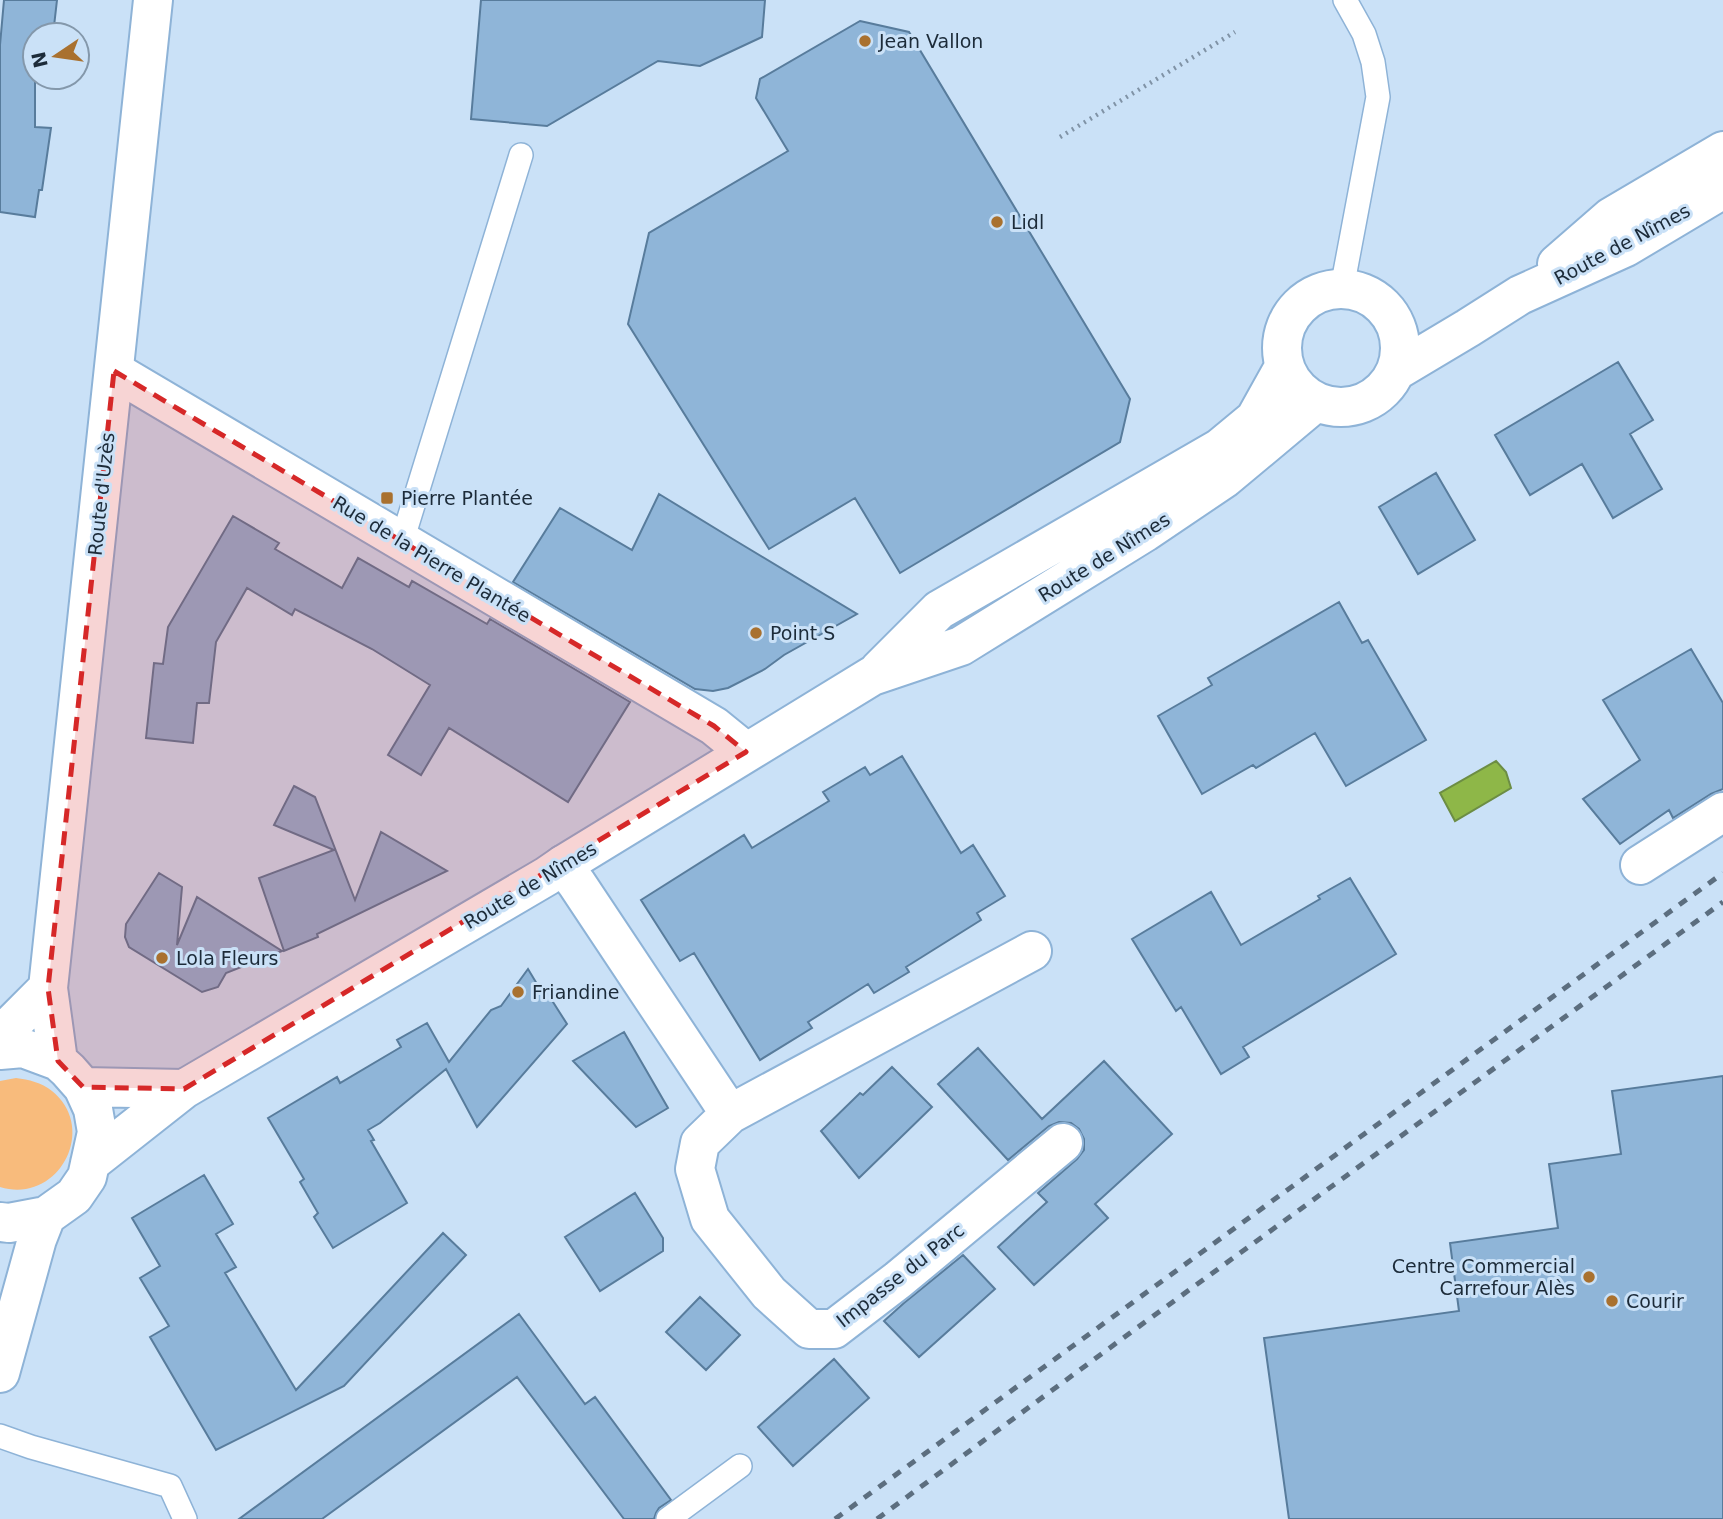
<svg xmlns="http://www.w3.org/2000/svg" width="1723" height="1519" viewBox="0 0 1723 1519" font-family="'DejaVu Sans',sans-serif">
  <rect width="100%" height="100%" fill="#cae1f7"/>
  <!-- green -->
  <path fill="#f8bb7c" d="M 16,1078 C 29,1080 41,1082 52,1091 C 99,1129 58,1205 0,1187 L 0,1081 Z"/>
  <!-- water -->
  <path fill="#8eb748" stroke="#6c8d44" stroke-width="2" d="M 1496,761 L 1506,772 L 1511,788 L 1455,821 L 1440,793 Z"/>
  <!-- building -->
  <path fill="#8fb5d8" stroke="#587c9c" stroke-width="2" d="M 4,0 L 57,0 L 53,35 L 35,35 L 35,127 L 51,128 L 42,190 L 39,190 L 35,217 L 0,212 L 0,45 Z
    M 481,0 L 765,0 L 762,37 L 700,66 L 658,61 L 547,126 L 471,119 Z
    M 860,21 L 909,32 L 1130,399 L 1120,442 L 900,573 L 855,498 L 769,549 L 628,324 L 649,233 L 788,151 L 756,98 L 760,79 Z
    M 1618,362 L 1653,420 L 1630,434 L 1662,489 L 1613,518 L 1582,464 L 1530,495 L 1495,435 Z
    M 1436,473 L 1475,540 L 1418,574 L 1379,507 Z
    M 659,494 L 736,541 L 857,614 L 784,655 L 765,669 L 728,688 L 713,691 L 695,689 L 513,582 L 560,508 L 632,550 Z
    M 233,516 L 279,543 L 275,549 L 342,588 L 358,558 L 409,587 L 412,581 L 487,624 L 490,619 L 630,702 L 568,802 L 449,728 L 421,775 L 388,755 L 430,685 L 372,649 L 295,609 L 292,615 L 247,588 L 216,642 L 209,703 L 197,703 L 193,743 L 146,738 L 154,663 L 163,664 L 168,627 Z
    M 1339,602 L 1362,643 L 1368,640 L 1426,740 L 1346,786 L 1315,733 L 1256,768 L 1253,765 L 1202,794 L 1158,716 L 1212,685 L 1208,678 Z
    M 1691,649 L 1723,703 L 1723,789 L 1711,794 L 1673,818 L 1669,810 L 1620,844 L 1583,799 L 1640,760 L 1603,700 Z
    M 902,756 L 961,853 L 973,845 L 1005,896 L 977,913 L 981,920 L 906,967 L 909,972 L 874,993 L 868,984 L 808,1022 L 812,1028 L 760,1060 L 694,953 L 680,961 L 641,900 L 744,835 L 752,848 L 829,801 L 823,792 L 865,767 L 870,775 Z
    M 294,786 L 315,797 L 355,900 L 381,832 L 447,871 L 317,934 L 318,937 L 284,951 L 259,878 L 334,850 L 274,825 Z
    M 159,873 L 182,887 L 177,945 L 197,897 L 282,951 L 226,973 L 218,987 L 202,992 L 129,947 L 125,937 L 126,924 Z
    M 1350,878 L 1396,954 L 1243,1047 L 1249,1057 L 1221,1074 L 1181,1007 L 1176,1011 L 1132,939 L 1211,892 L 1241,945 L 1320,899 L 1318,896 Z
    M 528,969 L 540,989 L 546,991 L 567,1024 L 477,1127 L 446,1069 L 380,1123 L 368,1130 L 374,1140 L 371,1141 L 407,1203 L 333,1248 L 314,1217 L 318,1213 L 300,1182 L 304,1179 L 268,1118 L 337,1077 L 340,1083 L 401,1047 L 397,1040 L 427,1023 L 449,1062 L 491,1010 L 501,1006 Z
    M 624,1032 L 668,1108 L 636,1127 L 573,1061 Z
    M 978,1048 L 1042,1119 L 1104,1061 L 1172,1134 L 1095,1204 L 1108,1218 L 1034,1285 L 998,1247 L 1047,1202 L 1038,1193 L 1077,1159 L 1084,1150 L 1084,1139 L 1079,1129 L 1071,1123 L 1059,1122 L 1049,1126 L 1008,1160 L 938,1084 Z
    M 892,1067 L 932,1107 L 859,1178 L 821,1131 L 860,1093 L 863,1095 Z
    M 1723,1076 L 1723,1519 L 1289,1519 L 1264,1338 L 1459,1311 L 1450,1243 L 1558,1228 L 1549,1164 L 1621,1154 L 1612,1091 Z
    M 204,1175 L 233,1224 L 216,1234 L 236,1267 L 225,1273 L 296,1390 L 443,1233 L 466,1255 L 344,1386 L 216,1450 L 150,1337 L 169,1326 L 140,1278 L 160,1266 L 132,1218 Z
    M 635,1193 L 663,1238 L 663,1251 L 600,1291 L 565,1237 Z
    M 963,1255 L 995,1289 L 919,1357 L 884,1321 L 904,1303 Z
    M 700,1297 L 740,1335 L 706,1370 L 666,1332 Z
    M 519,1314 L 585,1404 L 595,1397 L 671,1500 L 659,1508 L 656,1513 L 654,1519 L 624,1519 L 517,1377 L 322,1519 L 239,1519 Z
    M 834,1359 L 869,1398 L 793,1466 L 758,1427 Z"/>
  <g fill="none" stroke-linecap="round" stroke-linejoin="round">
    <defs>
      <path id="service" d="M 1342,288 L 1378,97 L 1373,62 L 1364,34 L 1345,0
        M 402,541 L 521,155
        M 0,1436 L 31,1447 L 170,1486 L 185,1519
        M 668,1519 L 740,1466"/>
      <path id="minor" d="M 114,371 L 714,726 L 746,752
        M 563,865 L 577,884 L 730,1114 L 1032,951
        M 1640,865 L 1723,812
        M 730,1114 L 700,1143 L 695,1169 L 710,1219 L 769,1293 L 809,1329 L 834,1329 L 898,1280 L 1063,1143"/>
      <path id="secondary" d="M 1557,264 L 1611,217 L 1723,151
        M1282 348a59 59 0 1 1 118 0a59 59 0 1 1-118 0Z
        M 1396,371 L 1468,328 L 1520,295 L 1626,247 L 1723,189
        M 879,670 L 939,610 L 1220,448 L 1255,419 L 1284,367
        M 0,1036 L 48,988
        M 0,1050 L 23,1048 L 58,1061 L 68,1070 L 83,1087 L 93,1109 L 97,1132 L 87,1177 L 74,1196 L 46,1216 L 9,1223 L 0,1222
        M 58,1061 L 48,988 L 153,0
        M 83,1087 L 184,1089
        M 90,1163 L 184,1089 L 547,876 L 563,865 L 872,676 L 961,646 L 1145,532 L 1225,478 L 1316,402
        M 0,1373 L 37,1239 L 46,1216"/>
    </defs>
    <!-- service casing -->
    <use href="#service" stroke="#8eb3d7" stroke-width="26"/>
    <!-- minor casing -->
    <use href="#minor" stroke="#8eb3d7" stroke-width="42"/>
    <!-- secondary casing -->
    <use href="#secondary" stroke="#8eb3d7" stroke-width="42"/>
    <!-- path -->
    <path stroke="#8093a6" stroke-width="4.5" stroke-dasharray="2 5" stroke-linecap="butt" d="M 1060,137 L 1235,32"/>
    <!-- service -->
    <use href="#service" stroke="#fff" stroke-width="23"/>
    <!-- minor -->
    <use href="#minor" stroke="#fff" stroke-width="38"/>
    <!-- secondary -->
    <use href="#secondary" stroke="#fff" stroke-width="38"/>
    <!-- rail -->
    <path stroke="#5c6e7f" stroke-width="5" stroke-dasharray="9 9" stroke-linecap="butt" d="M 835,1519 L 1723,873
      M 877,1519 L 1130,1333 L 1723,902"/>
  </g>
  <!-- marked area -->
  <path fill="#d62828" fill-opacity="0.2" stroke="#d62828" stroke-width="5" stroke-dasharray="14 9" stroke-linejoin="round" d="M 114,371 L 714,726 L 746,752 L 184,1089 L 83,1087 L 58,1061 L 48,988 Z"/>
  <!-- markers -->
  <g fill="#a9712f" stroke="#cae1f7" stroke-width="2.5">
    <circle cx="865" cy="41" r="7"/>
    <circle cx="997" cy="222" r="7"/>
    <rect x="380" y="491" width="14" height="14" rx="3.5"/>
    <circle cx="756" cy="633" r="7"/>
    <circle cx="162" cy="958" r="7"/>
    <circle cx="518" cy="992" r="7"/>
    <circle cx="1589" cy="1277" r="7"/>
    <circle cx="1612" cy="1301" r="7"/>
  </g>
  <g text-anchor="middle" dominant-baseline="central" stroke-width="6" stroke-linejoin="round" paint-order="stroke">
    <!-- poi labels -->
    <g font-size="19" fill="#1c2b39" stroke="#cae1f7" text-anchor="start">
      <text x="879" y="41">Jean Vallon</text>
      <text x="1011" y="222">Lidl</text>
      <text x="401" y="498">Pierre Plantée</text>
      <text x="770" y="633">Point S</text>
      <text x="176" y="958">Lola Fleurs</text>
      <text x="532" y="992">Friandine</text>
      <text x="1575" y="1266" text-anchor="end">Centre Commercial<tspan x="1575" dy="22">Carrefour Alès</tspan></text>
      <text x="1626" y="1301">Courir</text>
    </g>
    <!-- street labels -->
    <g font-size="19" fill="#1c2b39" stroke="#cae1f7">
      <text transform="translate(1622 244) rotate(-28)">Route de Nîmes</text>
      <text transform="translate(101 494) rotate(-84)">Route d'Uzès</text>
      <text transform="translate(1104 557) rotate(-32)">Route de Nîmes</text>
      <text transform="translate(432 559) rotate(31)">Rue de la Pierre Plantée</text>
      <text transform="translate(530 885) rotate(-31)">Route de Nîmes</text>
      <text transform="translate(900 1275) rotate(-38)">Impasse du Parc</text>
    </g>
  </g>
  <!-- north arrow -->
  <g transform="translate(56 56) rotate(257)"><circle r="33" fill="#cae1f7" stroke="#8498ab" stroke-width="2"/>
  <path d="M0-5L12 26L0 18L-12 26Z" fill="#a9712f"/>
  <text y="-10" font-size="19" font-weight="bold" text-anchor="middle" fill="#1c2b39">N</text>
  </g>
</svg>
